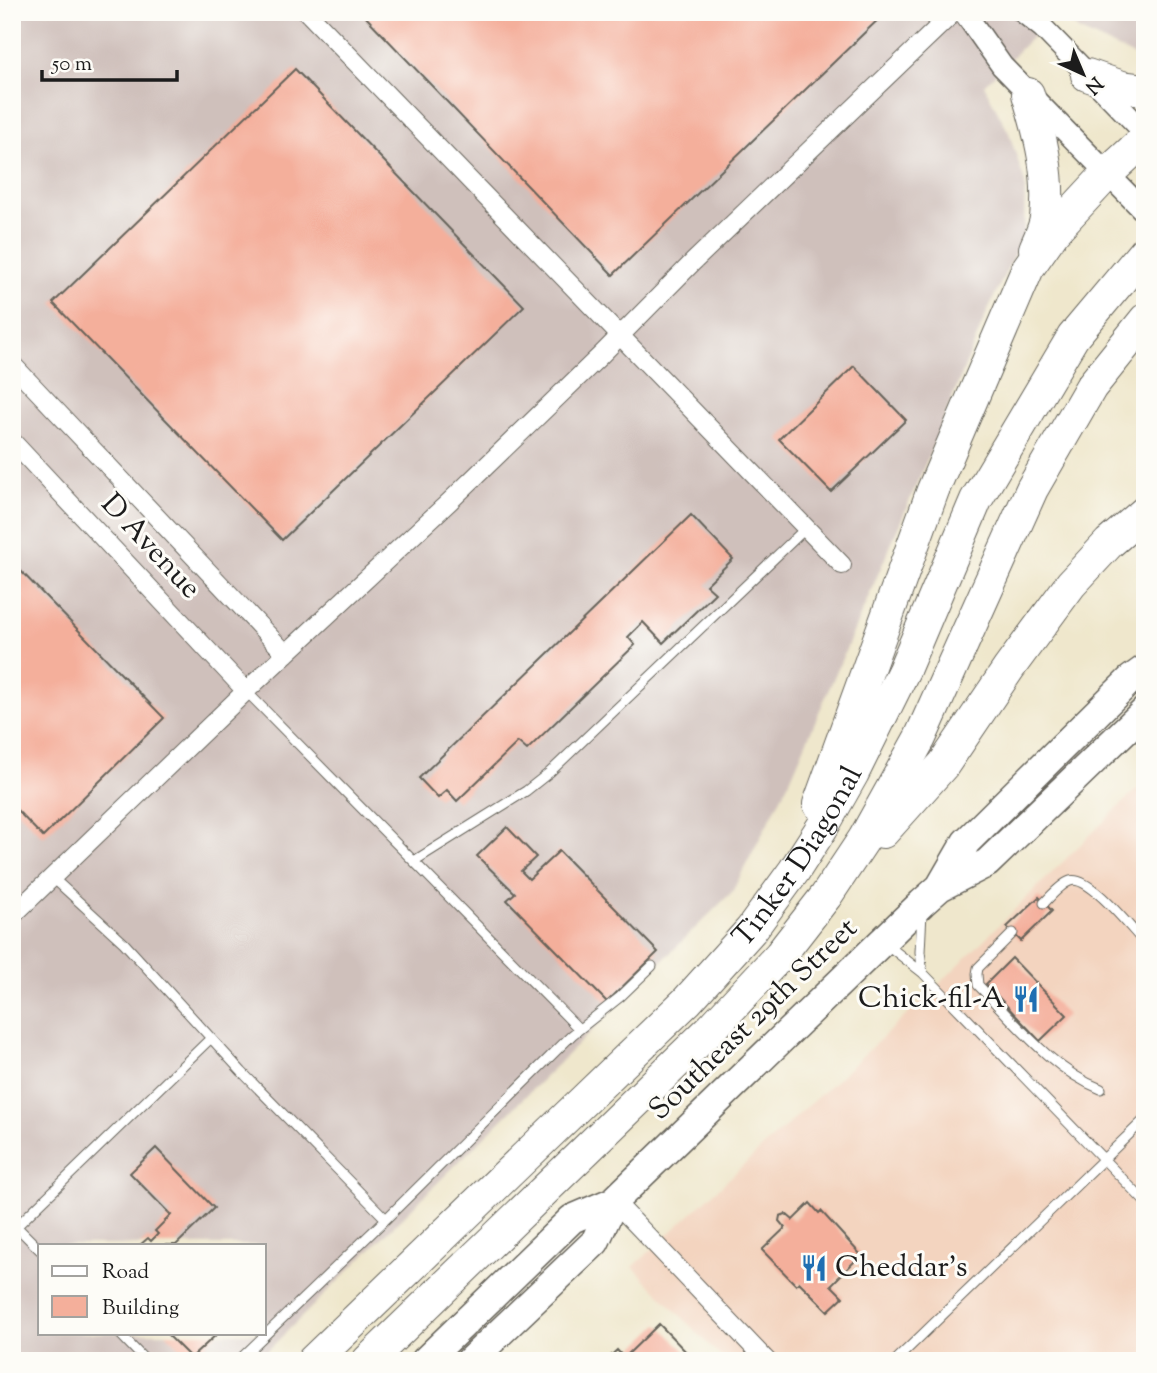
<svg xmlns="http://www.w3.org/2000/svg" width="1157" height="1373" viewBox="0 0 1157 1373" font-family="'Sorts Mill Goudy',serif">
  <rect width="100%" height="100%" fill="#fdfcf7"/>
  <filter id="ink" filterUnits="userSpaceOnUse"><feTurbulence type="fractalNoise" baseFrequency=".0143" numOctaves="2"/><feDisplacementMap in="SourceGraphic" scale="14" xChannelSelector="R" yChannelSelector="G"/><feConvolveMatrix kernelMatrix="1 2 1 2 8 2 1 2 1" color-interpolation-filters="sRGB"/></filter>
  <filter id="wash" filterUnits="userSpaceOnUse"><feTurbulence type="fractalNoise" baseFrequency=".00686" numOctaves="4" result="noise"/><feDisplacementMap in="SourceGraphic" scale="28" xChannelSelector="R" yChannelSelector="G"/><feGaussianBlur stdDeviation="1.57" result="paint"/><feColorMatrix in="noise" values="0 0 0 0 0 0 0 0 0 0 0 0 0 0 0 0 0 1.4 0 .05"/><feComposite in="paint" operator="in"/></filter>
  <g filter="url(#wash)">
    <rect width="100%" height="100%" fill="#efe7cc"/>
    <!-- built -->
    <path fill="#f3d4bf" d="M 1145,781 L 1145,1361 L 725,1361 L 633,1267 L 923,1000 Z"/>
    <!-- industrial -->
    <path fill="#cfc0bb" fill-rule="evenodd" d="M 12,12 L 1057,12 L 984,85 L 1009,133 L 1025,183 L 1024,233 L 987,312 L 930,453 L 790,780 L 732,892 L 257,1361 L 12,1361 ZM 40,1245 L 264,1245 L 264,1333 L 40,1333 Z
      M 1059,12 L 1145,12 L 1145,61 L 1078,30 Z"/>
    <g id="blocks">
      <!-- building -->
      <path fill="#f4af9b" d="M 361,12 L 886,12 L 613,275 Z
        M 295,69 L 524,306 L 282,540 L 53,303 Z
        M 854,366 L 906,420 L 831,492 L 779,439 Z
        M 691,515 L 733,559 L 706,585 L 715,593 L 663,643 L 643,622 L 628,637 L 635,645 L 527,750 L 518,742 L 457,801 L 447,790 L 438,798 L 419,778 Z
        M 12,562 L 164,718 L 43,837 L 12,805 Z
        M 507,827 L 536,857 L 521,871 L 529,879 L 559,851 L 658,952 L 607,1002 L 507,900 L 515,893 L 477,856 Z
        M 1039,897 L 1052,911 L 1021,941 L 1007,927 Z
        M 1012,958 L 1067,1015 L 1040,1041 L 986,984 Z
        M 156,1148 L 214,1208 L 176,1245 L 140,1245 L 148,1238 L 151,1241 L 158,1234 L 155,1231 L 171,1215 L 130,1173 Z
        M 810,1203 L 819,1213 L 821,1211 L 861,1255 L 831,1285 L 843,1297 L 828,1311 L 799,1282 L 796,1285 L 762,1250 L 785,1228 L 779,1221 L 780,1216 L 786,1214 L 793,1220 Z
        M 659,1324 L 695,1361 L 605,1361 L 617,1350 L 624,1358 Z
        M 166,1333 L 218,1333 L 191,1358 Z"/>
    </g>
  </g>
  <g filter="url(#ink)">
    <use href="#blocks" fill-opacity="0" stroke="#66635a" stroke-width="2"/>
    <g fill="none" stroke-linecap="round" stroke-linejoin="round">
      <defs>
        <path id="service" d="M 246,691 L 579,1029
          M 414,861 L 526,791 L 550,772 L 806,528
          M 52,877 L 124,943 L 242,1072 L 386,1219
          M 1044,903 C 1051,896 1061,884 1070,881 C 1089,874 1131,929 1145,943
          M 922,912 L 920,952 L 923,973
          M 1013,933 L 978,968 L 977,974 L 978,985 C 1015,1022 1052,1070 1101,1089
          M 886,944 L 923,973 L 1145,1202
          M 12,1222 L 40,1250
          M 17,1226 L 211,1038
          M 119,1333 L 146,1361
          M 238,1361 L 386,1219 L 572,1035 L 620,997 L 652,966
          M 895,1361 L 1145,1119"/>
        <path id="minor" d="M 307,12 L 842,565
          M 12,364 L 286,654
          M 12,441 L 246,691
          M 12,916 L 246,691 L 449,502 L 601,355 L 693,262 L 954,12
          M 614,1201 L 767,1361"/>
        <path id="tertiary" d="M 964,12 L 1002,66 L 1145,212
          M 1023,12 L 1042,27 L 1145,133"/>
        <path id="primary" d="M 940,887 L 966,842 L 1131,679 L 1145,669
          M 425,1361 L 572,1219 L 614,1201
          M 470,1361 L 595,1242 L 614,1201 L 922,903 L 940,887 L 987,863 L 1145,711"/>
        <g id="motorway">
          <path d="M 1087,75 L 1122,87 L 1145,90"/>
          <path d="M 1028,94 C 1040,134 1051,175 1046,218 C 1045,228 1039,239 1035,249"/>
          <path d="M 819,804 L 933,490 L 1028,268 L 1054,231 L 1107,174 L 1145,139"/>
          <path d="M 883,832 L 944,764 L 1009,668 L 1071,584 L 1109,543 L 1145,512"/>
          <path id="s1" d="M 313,1361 L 687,1001 L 751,930 L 794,871 L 823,826 L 853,773 L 904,670 L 976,500 L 1073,337 L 1145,251"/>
          <path d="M 368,1361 L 712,1028 L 780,955 L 826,896 L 864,839 L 920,738 L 1032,489 L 1091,387 L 1145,320"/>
        </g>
      </defs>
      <!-- service casing -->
      <use href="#service" stroke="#66635a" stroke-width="11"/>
      <!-- minor casing -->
      <use href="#minor" stroke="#66635a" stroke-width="20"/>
      <!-- tertiary casing -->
      <use href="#tertiary" stroke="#66635a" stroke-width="24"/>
      <!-- primary casing -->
      <use href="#primary" stroke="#66635a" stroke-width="31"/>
      <!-- motorway casing -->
      <use href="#motorway" stroke="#66635a" stroke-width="34"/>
      <!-- service -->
      <use href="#service" stroke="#fff" stroke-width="9"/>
      <!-- minor -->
      <use href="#minor" stroke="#fff" stroke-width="18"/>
      <!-- tertiary -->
      <use href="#tertiary" stroke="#fff" stroke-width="21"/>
      <!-- primary -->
      <use href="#primary" stroke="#fff" stroke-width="28"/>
      <!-- motorway -->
      <use href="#motorway" stroke="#fff" stroke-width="32"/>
    </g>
  </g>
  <!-- icons -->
  <defs>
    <symbol id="restaurant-bare" viewBox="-9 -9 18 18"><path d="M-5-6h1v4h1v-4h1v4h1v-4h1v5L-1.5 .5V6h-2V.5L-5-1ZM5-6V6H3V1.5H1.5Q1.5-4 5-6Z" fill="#1f6fb2" stroke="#fdfcf7" stroke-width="2.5" paint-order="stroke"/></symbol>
  </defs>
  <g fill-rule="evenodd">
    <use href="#restaurant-bare" x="1007" y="980" width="38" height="38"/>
    <use href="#restaurant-bare" x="795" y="1249" width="38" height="38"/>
  </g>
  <g text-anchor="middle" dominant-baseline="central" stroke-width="6" stroke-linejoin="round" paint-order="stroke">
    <!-- street labels -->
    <g font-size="30" fill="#1c1c1c" stroke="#fdfcf7">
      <text transform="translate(150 547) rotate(47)">D Avenue</text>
      <text stroke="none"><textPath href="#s1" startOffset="702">Tinker Diagonal</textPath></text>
      <text transform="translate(754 1020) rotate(-44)">Southeast 29th Street</text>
    </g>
    <!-- poi labels -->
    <g font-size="30" fill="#1c1c1c" stroke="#fdfcf7" text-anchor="end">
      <text x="1005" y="999">Chick-fil-A</text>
      <text x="835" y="1268" text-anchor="start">Cheddar's</text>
    </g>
  </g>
  <!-- margin -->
  <rect width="1157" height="1373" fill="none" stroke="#fdfcf7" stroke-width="42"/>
  <!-- legend -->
  <rect x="38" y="1244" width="228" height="91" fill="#fdfcf7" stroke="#a3a29f" stroke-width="2"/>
  <rect x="52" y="1266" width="35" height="10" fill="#ffffff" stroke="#a3a29f" stroke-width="2"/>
  <text x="102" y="1278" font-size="21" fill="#1c1c1c">Road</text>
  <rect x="52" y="1296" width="35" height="21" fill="#f4af9b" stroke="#a3a29f" stroke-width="2"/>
  <text x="102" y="1314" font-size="21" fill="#1c1c1c">Building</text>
  <!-- north arrow -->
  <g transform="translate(1083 74) rotate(136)" stroke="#fdfcf7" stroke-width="5" paint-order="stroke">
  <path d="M0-5L12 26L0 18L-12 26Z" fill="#1c1c1c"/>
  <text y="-10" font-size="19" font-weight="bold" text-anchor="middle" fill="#1c1c1c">N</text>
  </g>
  <!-- scale -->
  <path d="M42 70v10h135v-10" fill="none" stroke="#1c1c1c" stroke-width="3.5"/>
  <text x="52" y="70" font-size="21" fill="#1c1c1c" stroke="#fdfcf7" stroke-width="5" paint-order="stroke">50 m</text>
</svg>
